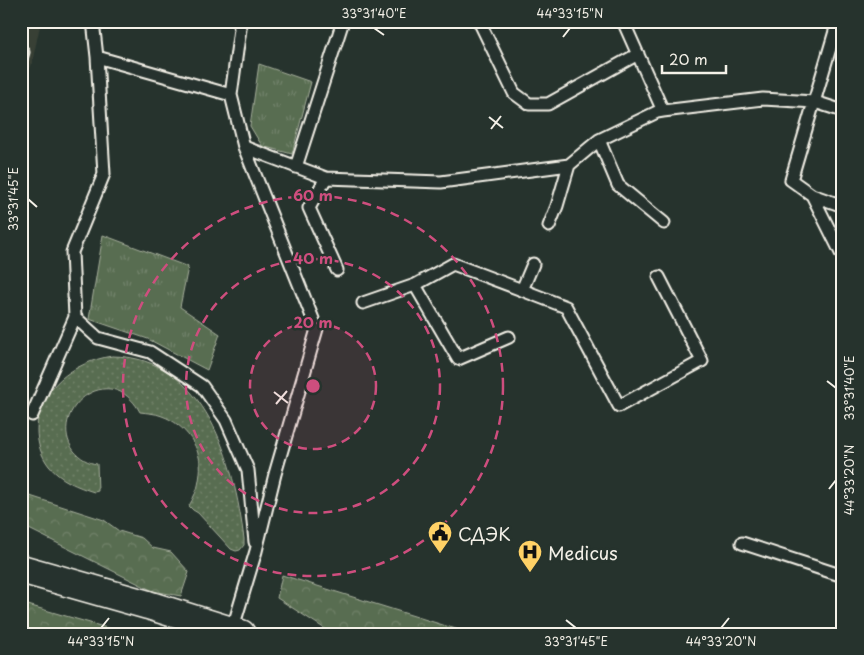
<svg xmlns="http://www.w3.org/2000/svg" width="864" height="655" viewBox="0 0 864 655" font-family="'Playpen Sans',sans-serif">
  <defs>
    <pattern id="grass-dots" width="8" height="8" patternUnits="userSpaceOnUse" patternTransform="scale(1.25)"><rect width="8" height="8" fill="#596d51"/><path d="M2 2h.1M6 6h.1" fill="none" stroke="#71826a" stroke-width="1.8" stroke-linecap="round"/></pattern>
    <pattern id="forest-crowns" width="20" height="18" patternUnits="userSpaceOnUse" patternTransform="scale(1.25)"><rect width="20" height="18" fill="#596d51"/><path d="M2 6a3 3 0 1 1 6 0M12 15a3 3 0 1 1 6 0" fill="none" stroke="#71826a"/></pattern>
    <pattern id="park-tufts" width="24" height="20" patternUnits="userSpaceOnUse" patternTransform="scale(1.25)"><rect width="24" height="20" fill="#596d51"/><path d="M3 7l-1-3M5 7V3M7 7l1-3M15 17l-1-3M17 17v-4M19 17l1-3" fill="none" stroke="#71826a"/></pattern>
  </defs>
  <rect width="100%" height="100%" fill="#26332d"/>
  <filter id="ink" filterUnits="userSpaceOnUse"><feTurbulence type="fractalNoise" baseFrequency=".02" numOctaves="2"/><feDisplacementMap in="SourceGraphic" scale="10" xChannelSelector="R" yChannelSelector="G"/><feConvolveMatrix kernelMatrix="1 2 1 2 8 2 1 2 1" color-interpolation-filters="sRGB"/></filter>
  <g filter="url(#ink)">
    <!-- built -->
    <path fill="#374036" d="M 21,21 L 41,21 L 32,63 L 21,97 Z"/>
    <!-- grass -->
    <path fill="url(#grass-dots)" stroke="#a6af9c" d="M 112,356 C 207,357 234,463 244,539 L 244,545 L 240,550 L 236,551 L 231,549 L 198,513 L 193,510 L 189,506 C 191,502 193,499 194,496 C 198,489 199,481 200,473 C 203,449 185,424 162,416 C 155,413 147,413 140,412 C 110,357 45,412 74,451 C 80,458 88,463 97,464 L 98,491 L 94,492 C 78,487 60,480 49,466 C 41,456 37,442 37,430 C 37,388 74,362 112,356 Z"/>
    <!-- forest -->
    <path fill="url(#forest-crowns)" stroke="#a6af9c" d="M 21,467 L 23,468 L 27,495 L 104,520 L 119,531 L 142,538 L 153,548 L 171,552 L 189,572 L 181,596 L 153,591 L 21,525 Z
      M 282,575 L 472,634 L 333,634 L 277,598 Z
      M 21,603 L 128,634 L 21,634 Z"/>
    <!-- park -->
    <path fill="url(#park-tufts)" stroke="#a6af9c" d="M 259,64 L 311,82 L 292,154 L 262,146 L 250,126 Z
      M 103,235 L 188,267 L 180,307 L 220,334 L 207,370 L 148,339 L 89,319 Z"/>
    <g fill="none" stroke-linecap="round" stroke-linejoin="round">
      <defs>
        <path id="service" d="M 93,21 L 97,57 L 104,174 L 72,252 L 75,317 L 98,338 L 150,352 L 202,386 L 226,420 L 248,470 L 255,542
          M 479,21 L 514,93 L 529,104 L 548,104 L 638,54
          M 623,21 L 663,111
          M 838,21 L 791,180 L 812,195 L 843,206
          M 21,52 L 23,52 L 21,59
          M 97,57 L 231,95
          M 599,140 L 618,185 L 664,223
          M 244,147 L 326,178
          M 296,167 L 343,21
          M 812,195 L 843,257
          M 549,226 L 557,206 L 569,165
          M 533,264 L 522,290 L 566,307 L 619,406 L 702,361 L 659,277
          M 337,270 L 309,208 L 326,178 L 441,182 L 569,165 L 599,140 L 657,112 L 663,111 L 763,99 L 815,102 L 843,111
          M 363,303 L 415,285
          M 509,337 L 458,359 L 415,285 L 453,264 L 522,290
          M 32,415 L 75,317
          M 742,543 L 843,576
          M 232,631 L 256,551 L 275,474 L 317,329 L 244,147 L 231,95 L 240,29 L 239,21"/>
        <path id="primary" d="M 21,569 L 148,605 L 241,634"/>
      </defs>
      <!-- service casing -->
      <use href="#service" stroke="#f4f1e8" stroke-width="15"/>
      <!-- primary casing -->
      <use href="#primary" stroke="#f4f1e8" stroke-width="31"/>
      <!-- service -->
      <use href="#service" stroke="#26332d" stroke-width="11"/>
      <!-- primary -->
      <use href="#primary" stroke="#26332d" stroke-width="28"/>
    </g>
  </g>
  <!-- ticks -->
  <path fill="none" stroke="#f4f1e8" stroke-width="2" d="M 374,28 L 384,35M 563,37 L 570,28M 489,117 L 503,128M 491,129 L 501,116M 28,199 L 37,207M 827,381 L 836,388M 274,392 L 288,403M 276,404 L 287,391M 829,489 L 836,480M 566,620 L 576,628M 101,628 L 109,618M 721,628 L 729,618"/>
  <!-- distance rings -->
  <circle cx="313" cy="386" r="63" fill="#ce4e7e" fill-opacity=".12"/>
  <g fill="none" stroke="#ce4e7e" stroke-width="2.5" stroke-dasharray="9 6">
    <circle cx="313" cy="386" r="63"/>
    <circle cx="313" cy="386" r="127"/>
    <circle cx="313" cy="386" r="190"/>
  </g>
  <!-- icons -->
  <defs>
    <symbol id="civic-pin" viewBox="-11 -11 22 30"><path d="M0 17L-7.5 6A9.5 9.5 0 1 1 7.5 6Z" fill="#ffd166" stroke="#26332d"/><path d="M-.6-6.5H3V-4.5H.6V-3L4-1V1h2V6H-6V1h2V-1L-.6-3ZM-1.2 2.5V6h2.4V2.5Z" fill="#111"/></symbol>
    <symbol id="hospital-pin" viewBox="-11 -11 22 30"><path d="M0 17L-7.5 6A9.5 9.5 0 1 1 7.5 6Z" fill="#ffd166" stroke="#26332d"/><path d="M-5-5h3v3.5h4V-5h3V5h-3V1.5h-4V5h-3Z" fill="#111"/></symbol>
  </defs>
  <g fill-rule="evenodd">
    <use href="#civic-pin" x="426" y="519" width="28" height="38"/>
    <use href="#hospital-pin" x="516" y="538" width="28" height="38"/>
  </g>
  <g text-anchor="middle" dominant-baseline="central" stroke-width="5" stroke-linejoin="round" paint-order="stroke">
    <!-- poi labels -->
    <g font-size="18" fill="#f4f1e8" stroke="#26332d" text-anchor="start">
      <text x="458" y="533">СДЭК</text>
      <text x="548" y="552">Medicus</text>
    </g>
  </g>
  <circle cx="313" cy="386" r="8" fill="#ce4e7e" stroke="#26332d" stroke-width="2.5"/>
  <g font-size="15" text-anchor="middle" font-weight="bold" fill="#ce4e7e" stroke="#26332d" stroke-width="5" stroke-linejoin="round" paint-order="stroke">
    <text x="313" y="201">60 m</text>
    <text x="313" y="264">40 m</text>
    <text x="313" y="328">20 m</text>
  </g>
  <!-- margin -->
  <rect width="864" height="655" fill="none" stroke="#26332d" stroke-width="55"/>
  <!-- scale -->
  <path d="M662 65v8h64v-8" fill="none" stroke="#f4f1e8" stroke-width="2.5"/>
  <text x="669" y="65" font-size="15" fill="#f4f1e8" stroke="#26332d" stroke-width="4" paint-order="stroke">20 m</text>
  <rect x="28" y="28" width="808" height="600" fill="none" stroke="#f4f1e8" stroke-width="2"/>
  <g font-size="12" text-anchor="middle" fill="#f4f1e8">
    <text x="374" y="18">33°31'40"E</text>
    <text x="570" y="18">44°33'15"N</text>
    <text transform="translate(14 199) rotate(-90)" y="4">33°31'45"E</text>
    <text transform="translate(850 388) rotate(-90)" y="4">33°31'40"E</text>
    <text transform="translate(850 480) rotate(-90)" y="4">44°33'20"N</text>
    <text x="101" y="646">44°33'15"N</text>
    <text x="576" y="646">33°31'45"E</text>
    <text x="721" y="646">44°33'20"N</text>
  </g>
</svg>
